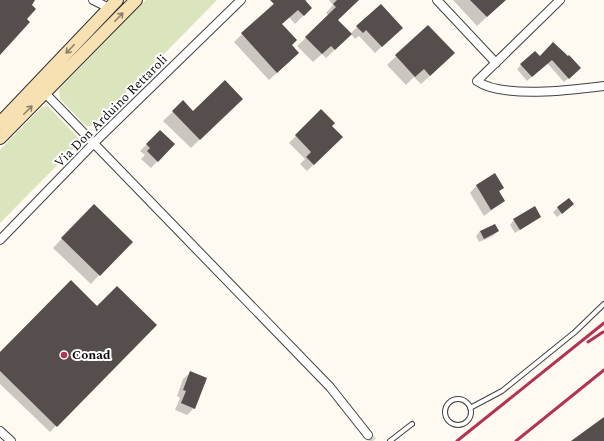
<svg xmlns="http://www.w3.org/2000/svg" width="604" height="441" viewBox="0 0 604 441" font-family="Spectral,serif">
  <rect width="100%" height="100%" fill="#fef9f1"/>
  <!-- green -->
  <path fill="#dae5be" d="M 146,0 L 217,0 L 93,126 L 86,126 L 60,99 L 59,89 Z
    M 48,106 L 81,141 L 0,223 L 0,150 L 42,107 Z"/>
  <!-- shadow -->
  <path fill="#0003" d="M 277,0 L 307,0 L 305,2 L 311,8 L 295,24 L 289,17 L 281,24 L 291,45 L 290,61 L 269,80 L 234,42 Z
    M 329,0 L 358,0 L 337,20 L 350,34 L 357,27 L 395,34 L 375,53 L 359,36 L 355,39 L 351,34 L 326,58 L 322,54 L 313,62 L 297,46 L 329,16 L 326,13 L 333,5 Z
    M 453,0 L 505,0 L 477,26 Z
    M 428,26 L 445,62 L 421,84 L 414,77 L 406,85 L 387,65 Z
    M 553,43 L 580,68 L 564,82 L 547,63 L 527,81 L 517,69 L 521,65 L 539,57 Z
    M 241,99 L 191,148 L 163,121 L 183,102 L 193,112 Z
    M 321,110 L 331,126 L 341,137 L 307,171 L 300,164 L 305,159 L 289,143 Z
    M 160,131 L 174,144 L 151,168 L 141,159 L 145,155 L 140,151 Z
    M 494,174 L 503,188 L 498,193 L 504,201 L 484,216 L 470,193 L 476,186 Z
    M 568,199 L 568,208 L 557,217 L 553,212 Z
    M 85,214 L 99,275 L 91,284 L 53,248 Z
    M 540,216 L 515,233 L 510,225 L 514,220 Z
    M 480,231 L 498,231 L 493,236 L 479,242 L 476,236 Z
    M 97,307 L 156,325 L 50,432 L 0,384 L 0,354 Z
    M 190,373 L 194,408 L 187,415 L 175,410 L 180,398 L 177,396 L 183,379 Z"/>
  <!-- building -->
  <path fill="#564e4c" d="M 0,0 L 35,0 L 32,5 L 36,9 L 27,19 L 30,22 L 0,55 Z
    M 270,0 L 305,0 L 312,8 L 304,16 L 298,10 L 282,24 L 297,40 L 292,45 L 299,53 L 277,73 L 241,33 L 274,4 Z
    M 337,0 L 359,0 L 338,20 L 352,34 L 335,50 L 331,46 L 322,54 L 305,37 L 336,7 L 333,4 Z
    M 470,0 L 506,0 L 487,17 Z
    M 381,4 L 403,28 L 382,47 L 366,30 L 363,33 L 356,26 Z
    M 428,25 L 455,53 L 430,76 L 424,69 L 415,77 L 395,55 Z
    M 553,42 L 568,56 L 569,55 L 581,68 L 569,79 L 552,60 L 532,77 L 520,64 L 535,51 L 540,56 Z
    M 225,80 L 243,99 L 200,140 L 172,111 L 183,100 L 193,111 Z
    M 321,109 L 335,123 L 332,126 L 343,137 L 314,165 L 306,157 L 311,152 L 295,135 Z
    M 160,130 L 175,144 L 158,162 L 147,151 L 150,148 L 146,144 Z
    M 495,173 L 504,188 L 499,191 L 505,201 L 491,210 L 476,185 Z
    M 569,198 L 574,204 L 562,214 L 557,207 Z
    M 94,204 L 133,242 L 100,276 L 61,238 Z
    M 535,206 L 541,217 L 520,230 L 513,219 Z
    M 495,224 L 499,231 L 484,239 L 480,231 Z
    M 71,280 L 97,306 L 117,286 L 157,325 L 57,427 L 0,371 L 0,352 Z
    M 190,371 L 207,378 L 195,409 L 181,403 L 186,391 L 183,390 Z
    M 604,417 L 604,441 L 571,441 Z"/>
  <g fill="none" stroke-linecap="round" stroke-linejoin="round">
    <!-- minor-tunnel -->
    <path stroke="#dad6cf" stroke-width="8" stroke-dasharray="8 4" stroke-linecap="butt" d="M 368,435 L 373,441"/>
    <defs>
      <path id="service" d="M445 412a13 13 0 1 1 26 0a13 13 0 1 1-26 0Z
        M 470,408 L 502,391 L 575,332 L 604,304
        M 390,441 L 412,424"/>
      <path id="minor" d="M 93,0 L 109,8
        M 437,0 L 496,63
        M 560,0 L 477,81 C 502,99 573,90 604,86
        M 45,93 L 330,387 L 368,435
        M 0,240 L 94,143 L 241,0
        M 0,431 L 11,441"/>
      <path id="secondary" d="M 0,123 L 117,0
        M 0,138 L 136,0"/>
    </defs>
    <!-- service casing -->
    <use href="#service" stroke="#414141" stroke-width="6"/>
    <!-- minor casing -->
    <use href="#minor" stroke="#414141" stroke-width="10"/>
    <!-- secondary casing -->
    <use href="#secondary" stroke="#303030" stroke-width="14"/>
    <!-- service -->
    <use href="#service" stroke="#fff" stroke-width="4"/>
    <!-- minor -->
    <use href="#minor" stroke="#fff" stroke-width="8"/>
    <!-- secondary -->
    <use href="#secondary" stroke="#f7e1b3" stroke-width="12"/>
    <!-- rail -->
    <path stroke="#b13454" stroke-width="3" d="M 588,342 L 603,332
      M 457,441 L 604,323
      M 516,441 L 604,370"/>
  </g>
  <!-- one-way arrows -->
  <defs><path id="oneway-shaft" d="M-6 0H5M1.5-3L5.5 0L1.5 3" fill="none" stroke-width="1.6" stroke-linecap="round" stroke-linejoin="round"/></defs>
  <g stroke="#8e8269">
    <use href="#oneway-shaft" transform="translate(119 17) rotate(-46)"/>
    <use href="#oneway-shaft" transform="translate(70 49) rotate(134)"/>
    <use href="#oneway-shaft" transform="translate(28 110) rotate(-45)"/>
  </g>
  <!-- markers -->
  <circle fill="#b13454" stroke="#fff" stroke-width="1.5" cx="64" cy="355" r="4"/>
  <g text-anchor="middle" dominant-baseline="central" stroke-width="4" stroke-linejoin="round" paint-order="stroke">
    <!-- street labels -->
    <g font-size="13" fill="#0e0e0e" stroke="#fff">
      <text transform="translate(111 111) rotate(-45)">Via Don Arduino Rettaroli</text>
    </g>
    <!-- poi labels -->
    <g font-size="13" font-weight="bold" fill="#0e0e0e" stroke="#fff" text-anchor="start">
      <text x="72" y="355">Conad</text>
    </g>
  </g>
</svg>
